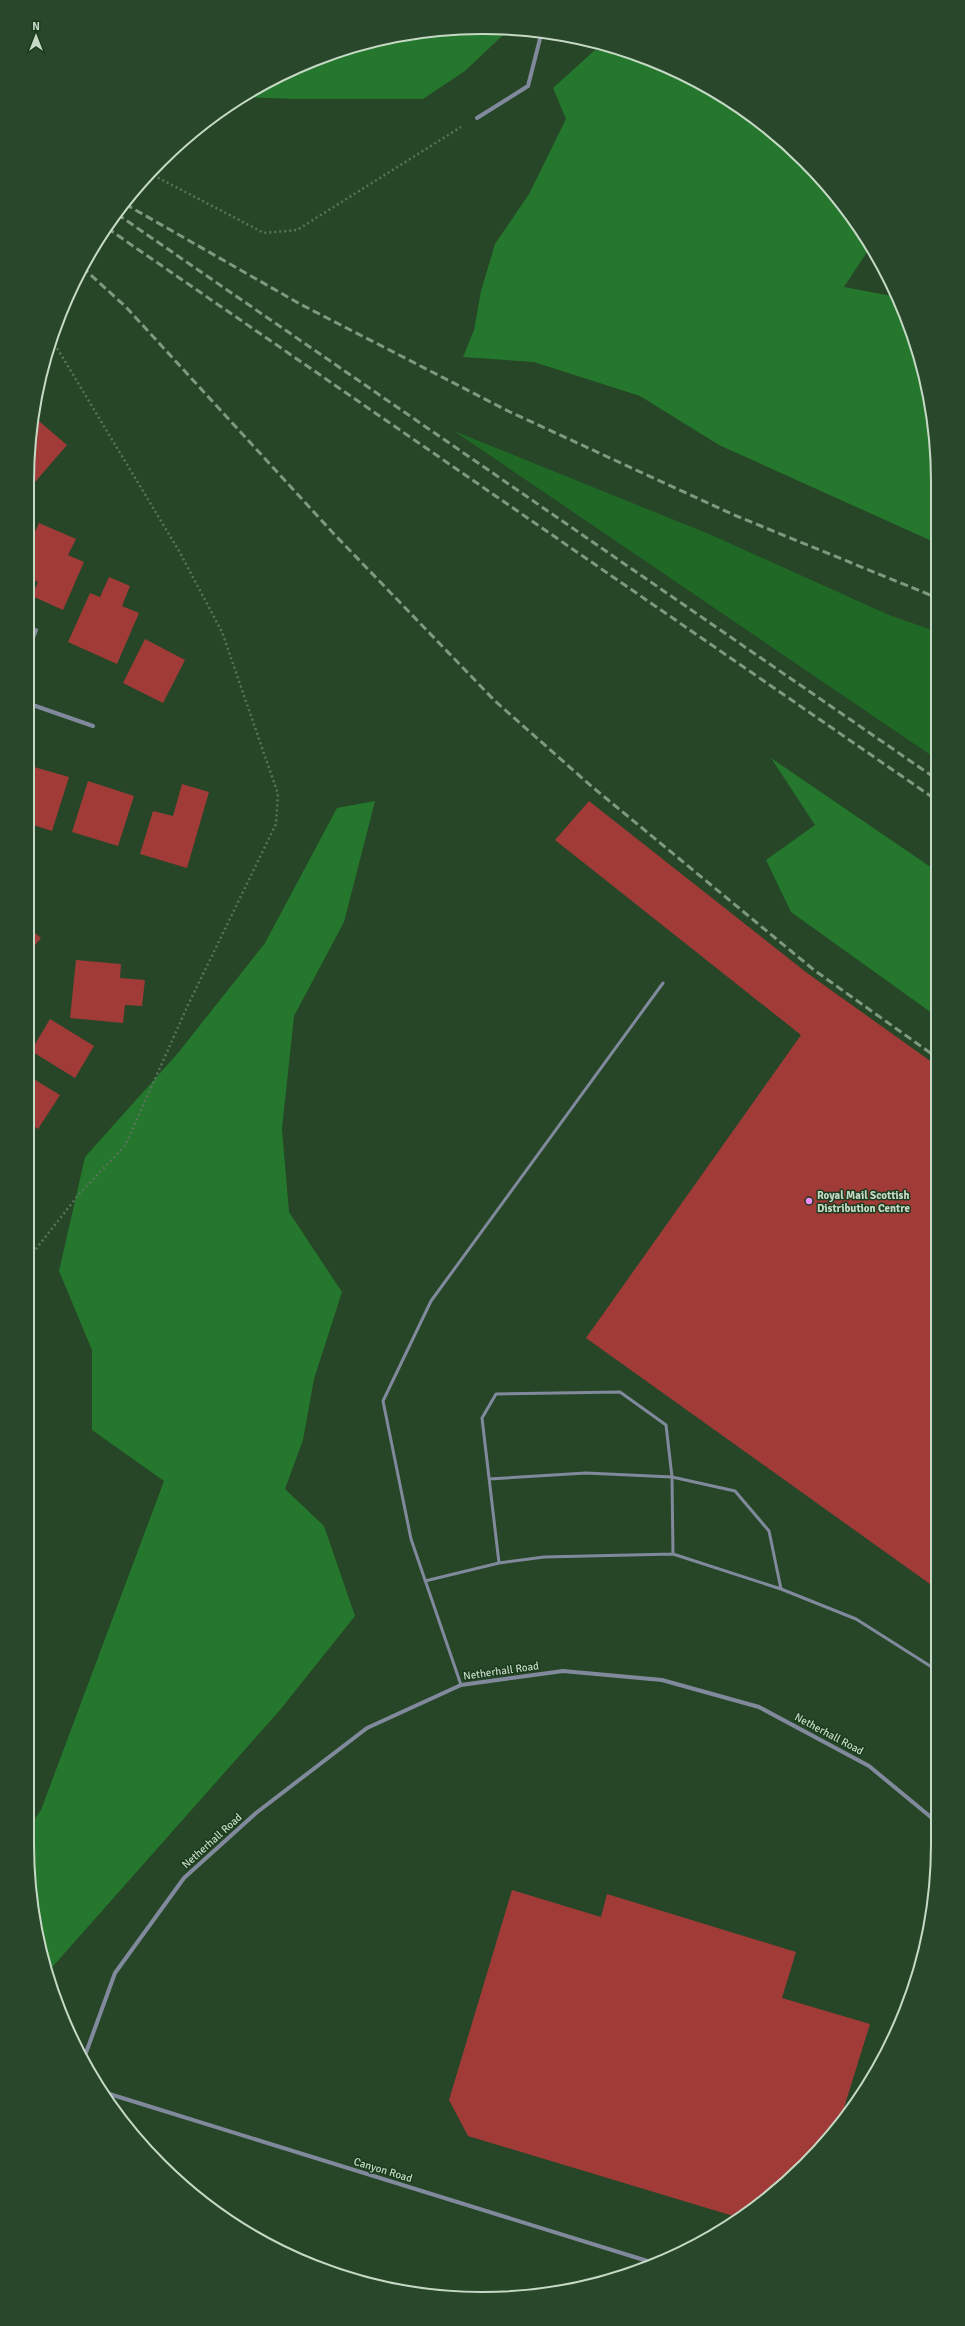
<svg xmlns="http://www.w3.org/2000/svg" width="965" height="2326" viewBox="0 0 965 2326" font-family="Signika,sans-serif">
  <rect width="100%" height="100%" fill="#264627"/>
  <!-- green -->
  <path fill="#1f6826" d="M 454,431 L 709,534 L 889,615 L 935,631 L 935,758 Z"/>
  <!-- forest -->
  <path fill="#24772c" d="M 452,28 L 505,30 L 503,35 L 465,71 L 423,99 L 297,99 L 244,97 L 281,74 L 364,43 Z
    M 595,50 L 635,54 L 736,104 L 825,182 L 869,249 L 844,287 L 897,297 L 922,364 L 934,423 L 934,542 L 719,445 L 640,396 L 534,362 L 463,357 L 474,330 L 481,291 L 495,244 L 529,194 L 566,119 L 553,88 Z
    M 771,758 L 935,870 L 936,1016 L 791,912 L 766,860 L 815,825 Z
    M 375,801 L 344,922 L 294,1016 L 282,1129 L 289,1212 L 342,1292 L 314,1379 L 303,1440 L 285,1489 L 324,1526 L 355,1616 L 280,1710 L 47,1973 L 36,1932 L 27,1830 L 41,1810 L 164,1481 L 92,1430 L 92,1350 L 59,1271 L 85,1157 L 178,1053 L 265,943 L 337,808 Z"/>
  <!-- building -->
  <path fill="#a03b38" d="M 33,416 L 67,445 L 35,482 L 28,475 Z
    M 39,523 L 76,539 L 68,555 L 84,562 L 63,610 L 32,596 L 38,582 L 27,577 L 27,549 Z
    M 109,577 L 130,586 L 122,606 L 139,613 L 117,664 L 68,642 L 90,593 L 100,597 Z
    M 145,639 L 185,660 L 163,703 L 123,683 Z
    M 27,765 L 69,777 L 52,831 L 27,823 Z
    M 88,781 L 134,796 L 118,846 L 72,832 Z
    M 182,784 L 209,792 L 187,868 L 140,854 L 153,811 L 173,816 Z
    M 589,801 L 807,973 L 936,1065 L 937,1589 L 586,1338 L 801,1035 L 555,840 Z
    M 27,926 L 41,938 L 27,955 Z
    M 76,960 L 121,964 L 120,978 L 145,980 L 142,1006 L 125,1005 L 123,1023 L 70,1018 Z
    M 50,1019 L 94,1046 L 75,1078 L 31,1051 Z
    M 27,1075 L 60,1095 L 38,1129 L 27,1122 Z
    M 512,1890 L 601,1917 L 607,1894 L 796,1952 L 782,1998 L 870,2024 L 838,2127 L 783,2186 L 740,2218 L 468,2136 L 449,2100 Z"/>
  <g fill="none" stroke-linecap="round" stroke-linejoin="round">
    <!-- path -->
    <path stroke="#587459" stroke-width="2.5" stroke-dasharray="2 3" stroke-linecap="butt" d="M 149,173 L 264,233 L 297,230 L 461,127
      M 27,1267 L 32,1254 L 80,1193 L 125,1146 L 188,1005 L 276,824 L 278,794 L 222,632 L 179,551 L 51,338"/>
    <!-- lane -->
    <path stroke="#818a9c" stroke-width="3" d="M 489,1479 L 586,1473 L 672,1477 L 673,1554
      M 499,1563 L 482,1418 L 496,1394 L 620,1392 L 666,1425 L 672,1477 L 735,1491 L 769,1531 L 781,1589
      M 425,1581 L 499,1563 L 544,1557 L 673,1554 L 781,1589 L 856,1619 L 938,1671
      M 461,1685 L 411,1539 L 383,1401 L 431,1301 L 663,983"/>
    <!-- street -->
    <path stroke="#818a9c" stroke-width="4" d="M 477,118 L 528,86 L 542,31
      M 27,653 L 36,630
      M 27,703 L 93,726
      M 83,2061 L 115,1973 L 184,1878 L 256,1813 L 367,1728 L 461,1685 L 563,1671 L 662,1680 L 759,1707 L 869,1766 L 938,1823
      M 103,2092 L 657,2264"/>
    <!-- rail -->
    <path stroke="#7f9880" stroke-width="3" stroke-dasharray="8 4" stroke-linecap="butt" d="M 125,204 L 300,304 L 510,412 L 734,515 L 935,597
      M 117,214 L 935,778
      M 107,228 L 935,799
      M 82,267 L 126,307 L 334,534 L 495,701 L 590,785 L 814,970 L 936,1057"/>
  </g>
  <!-- markers -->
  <circle fill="#ef8bf6" stroke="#1b3b1d" stroke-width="1.5" cx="809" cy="1201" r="4"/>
  <g text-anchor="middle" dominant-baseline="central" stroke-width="3" stroke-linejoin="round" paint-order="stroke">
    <!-- poi labels -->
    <g font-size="11" font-weight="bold" fill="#c6d9c6" stroke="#1b3b1d" text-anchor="start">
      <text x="817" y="1195">Royal Mail Scottish<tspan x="817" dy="13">Distribution Centre</tspan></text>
    </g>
    <!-- street labels -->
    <g font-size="11" fill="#c6d9c6" stroke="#1b3b1d">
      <text transform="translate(501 1671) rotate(-8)">Netherhall Road</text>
      <text transform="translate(829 1734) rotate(28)">Netherhall Road</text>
      <text transform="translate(212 1841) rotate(-42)">Netherhall Road</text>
      <text transform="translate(383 2170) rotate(17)">Canyon Road</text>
    </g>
  </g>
  <!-- crop -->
  <path d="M0 0H965V2326H0ZM482 34H483A448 448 0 0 1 931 482V1844A448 448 0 0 1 483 2292H482A448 448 0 0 1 34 1844V482A448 448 0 0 1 482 34Z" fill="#29482b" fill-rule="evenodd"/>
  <path fill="none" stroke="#c6d9c6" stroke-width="2" d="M482 34H483A448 448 0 0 1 931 482V1844A448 448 0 0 1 483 2292H482A448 448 0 0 1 34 1844V482A448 448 0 0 1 482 34Z"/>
  <!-- north arrow -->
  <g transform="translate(36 36)" stroke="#1b3b1d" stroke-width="3" paint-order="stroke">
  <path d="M0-3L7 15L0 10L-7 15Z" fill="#c6d9c6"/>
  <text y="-6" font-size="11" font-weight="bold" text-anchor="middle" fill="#c6d9c6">N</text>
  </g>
</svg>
